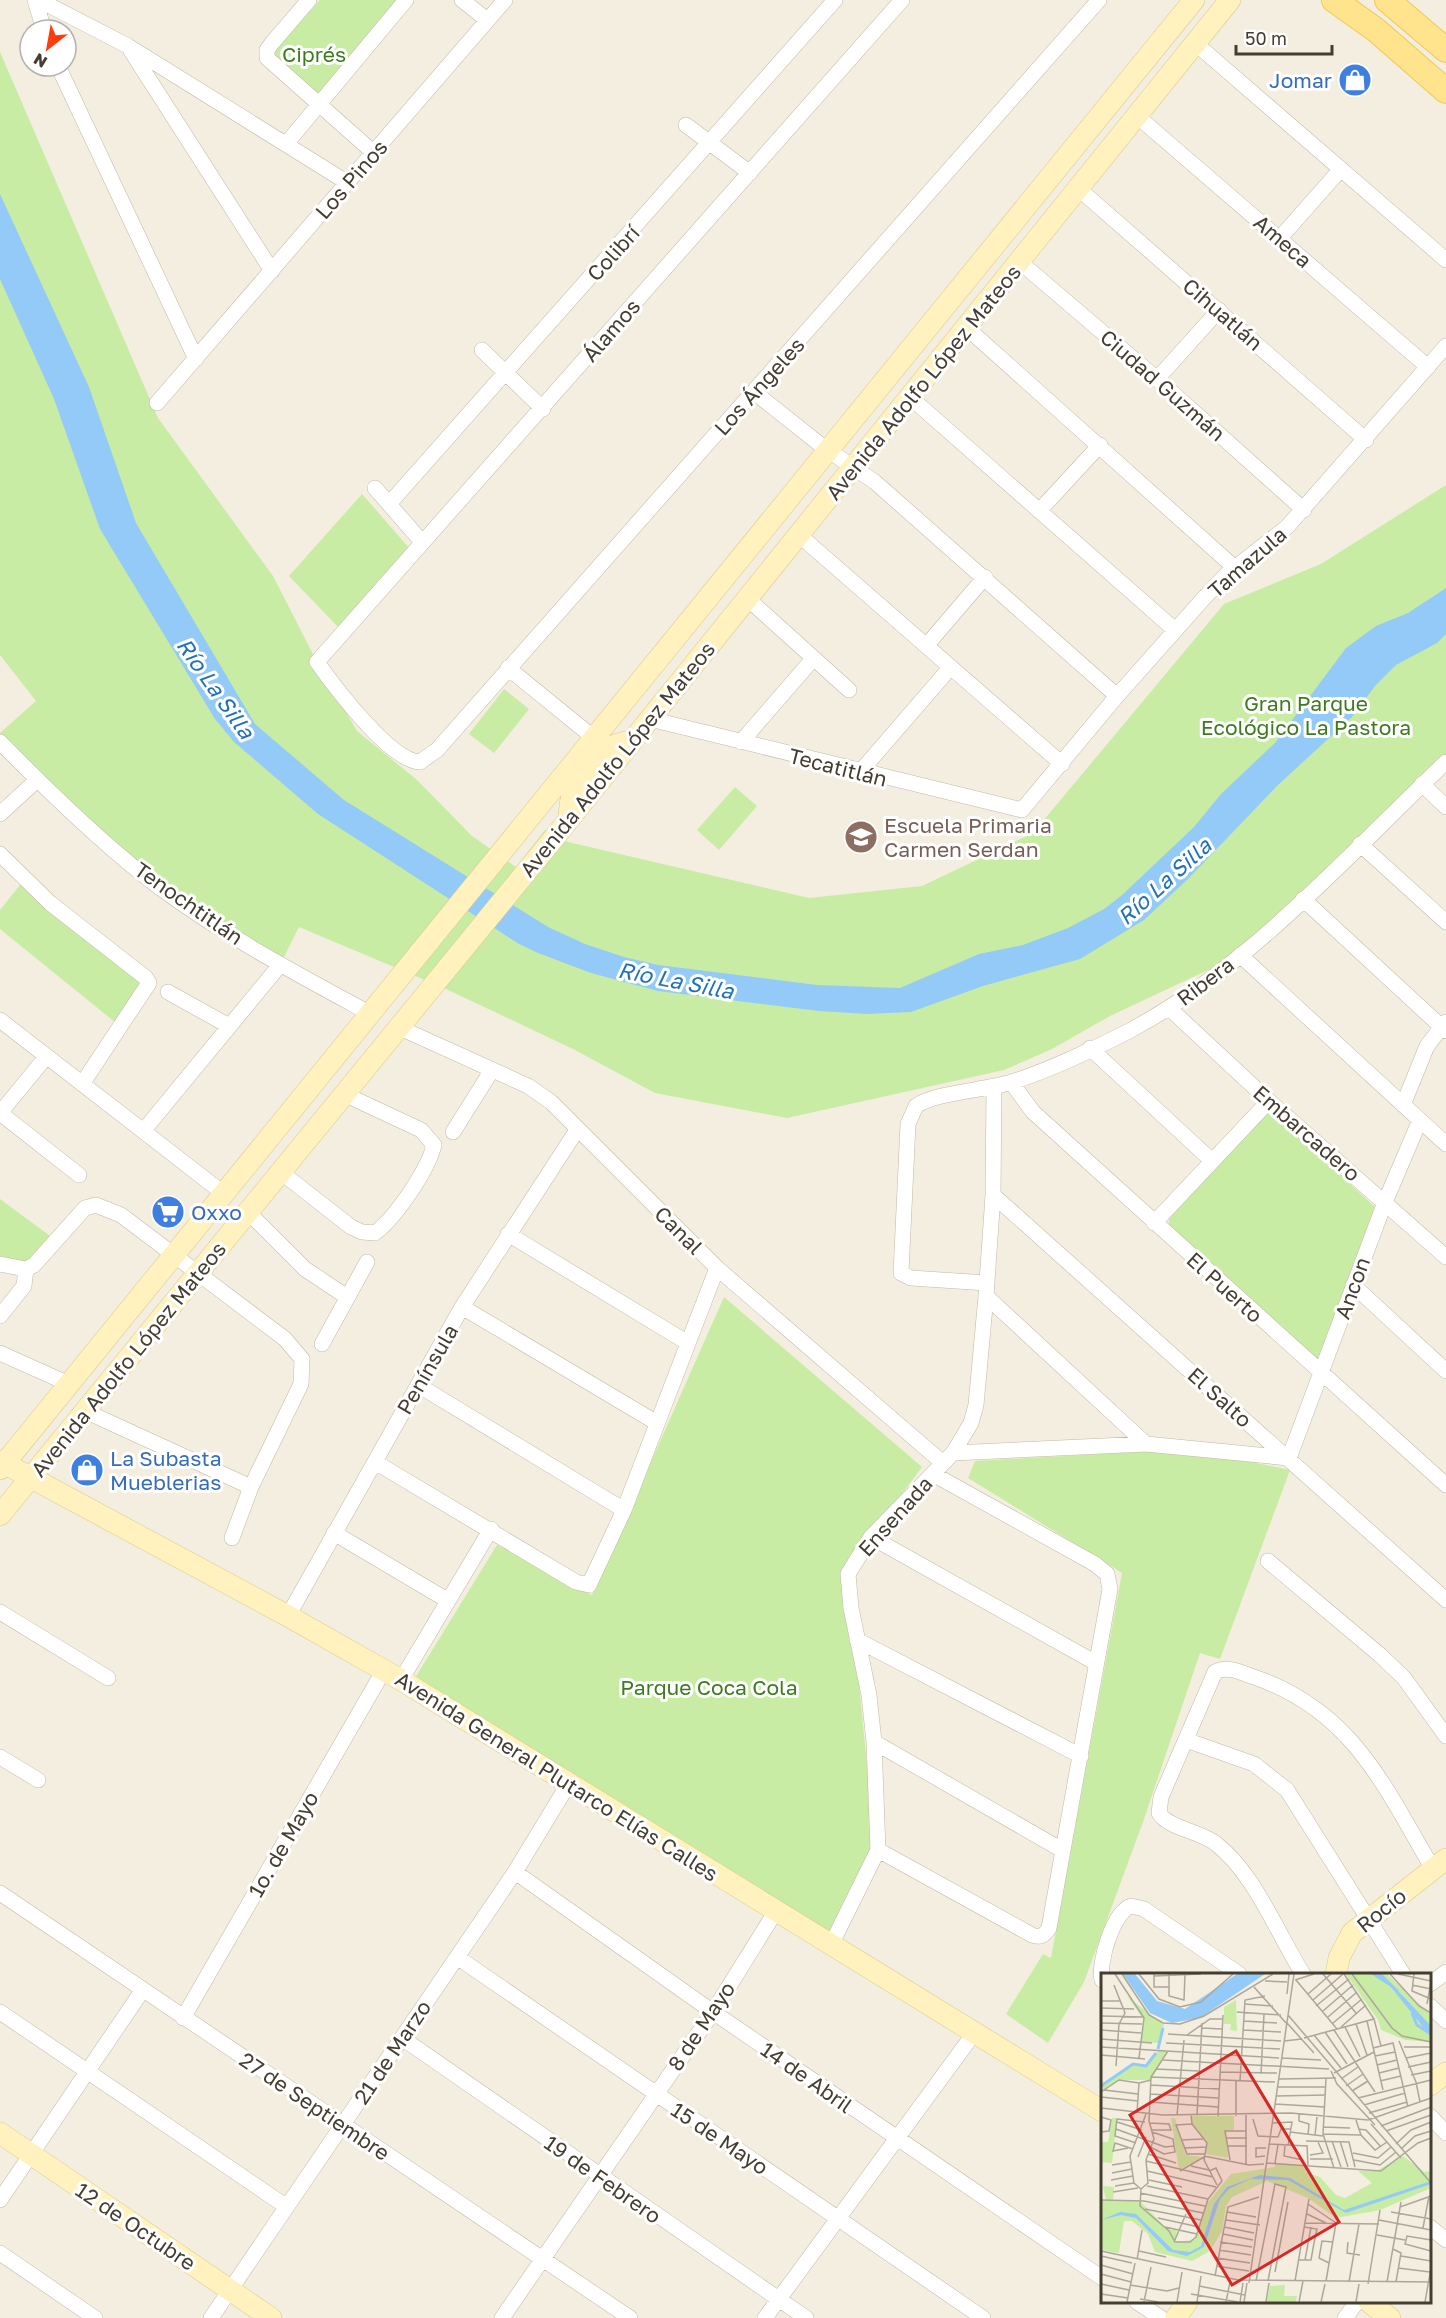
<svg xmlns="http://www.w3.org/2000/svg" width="1446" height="2318" viewBox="0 0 1446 2318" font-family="'Golos Text',sans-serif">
  <rect width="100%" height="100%" fill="#f3eee0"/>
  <!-- green -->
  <path fill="#c8eca3" d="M 320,0 L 397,0 L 319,98 L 268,57 Z
    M 0,52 L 158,418 L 273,576 L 317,662 L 357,731 L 417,780 L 472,836 L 516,867 L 545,830 L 568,842 L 809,898 L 922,886 L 1033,833 L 1224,604 L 1321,564 L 1446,485 L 1446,771 L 1240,955 L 1110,1016 L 1052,1049 L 1004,1070 L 787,1118 L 655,1093 L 573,1049 L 444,988 L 299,927 L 280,965 L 184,904 L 0,742 L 0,733 L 36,701 L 0,655 Z
    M 362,494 L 410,549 L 340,629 L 289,576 Z
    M 504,689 L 529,709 L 494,753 L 469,734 Z
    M 735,787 L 757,806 L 719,850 L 697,830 Z
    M 24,880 L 146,978 L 121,1027 L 0,929 L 0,910 Z
    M 1266,1113 L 1274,1113 L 1376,1208 L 1317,1361 L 1169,1226 L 1169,1219 Z
    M 0,1199 L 57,1241 L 40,1260 L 0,1264 Z
    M 724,1297 L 922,1467 L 845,1570 L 854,1632 L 875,1848 L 827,1937 L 415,1678 L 497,1545 L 592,1595 Z
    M 1189,1449 L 1290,1470 L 1220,1659 L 1200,1653 L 1143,1822 L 1084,1982 L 1048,2043 L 1006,2014 L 1043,1954 L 1051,1958 L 1122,1573 L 968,1478 L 975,1461 Z"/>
  <!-- water -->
  <path fill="#94caf8" d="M 0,194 L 89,387 L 136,523 L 255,724 L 344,800 L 548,927 L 585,944 L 624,957 L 658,965 L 817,985 L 900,988 L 979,954 L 1023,945 L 1068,928 L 1104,909 L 1121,896 L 1194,827 L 1221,794 L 1275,743 L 1346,648 L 1376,626 L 1408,613 L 1446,588 L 1446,634 L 1437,643 L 1396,665 L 1375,686 L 1352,717 L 1278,785 L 1188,879 L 1144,920 L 1080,959 L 983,986 L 911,1012 L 867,1014 L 819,1011 L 658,991 L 591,973 L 538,953 L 519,944 L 318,814 L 234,742 L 215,719 L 100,529 L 54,399 L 0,279 Z"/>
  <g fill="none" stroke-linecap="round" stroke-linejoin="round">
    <defs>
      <path id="street" d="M 35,0 L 44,30
        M 39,0 L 128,46 L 348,183
        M 309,0 L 272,43 L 267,50 L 267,58 L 374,153
        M 462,0 L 487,20
        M 902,0 L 317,662 C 334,686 390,761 420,762 L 437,750 L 1099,0
        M 1195,43 L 1446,260
        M 131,51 L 272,271
        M 58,66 L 196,359
        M 1137,116 L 1428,367
        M 686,125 L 750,173
        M 286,144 L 406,0
        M 1079,189 L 1366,440
        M 1280,238 L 1341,169
        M 1020,262 L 1157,379 L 1304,510
        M 967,328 L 1235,568
        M 482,350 L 543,409
        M 1157,379 L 1219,310
        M 754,392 L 822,446 L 875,482 L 1117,696
        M 911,398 L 1175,630
        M 157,403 L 505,0
        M 375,488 L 422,542
        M 389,504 L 835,0
        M 1039,511 L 1100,445
        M 799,535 L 1062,764
        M 748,599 L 849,690
        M 926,646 L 985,577
        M 508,668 L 594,738
        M 650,719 L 1022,810 L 1117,696 L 1204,598 L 1226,575 L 1287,527 L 1446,346
        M 0,742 C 48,791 104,846 159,887 C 225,936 299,975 371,1014
        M 741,742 L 813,659
        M 860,772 L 950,668
        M 1422,784 L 1446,807
        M 0,814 L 37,780
        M 1360,844 L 1446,922
        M 0,854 L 50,903 L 146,978 L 149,983 L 82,1084
        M 1303,899 L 1446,1031
        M 1240,955 L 1446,1144
        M 168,992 L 229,1026
        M 1169,1008 L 1269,1101 L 1446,1257
        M 0,1020 L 223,1193
        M 398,1027 L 528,1086 L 551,1102 L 717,1268 L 943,1463
        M 1090,1048 L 1211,1160
        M 1011,1082 L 1033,1112 L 1446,1485
        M 1403,1105 L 1427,1046 L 1446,1022
        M 0,1113 L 79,1175
        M 0,1113 L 46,1057
        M 144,1130 L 280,965
        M 453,1132 L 492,1070
        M 282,1173 L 351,1227 L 362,1232 L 375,1233 C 396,1217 428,1170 434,1145 L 421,1130 L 344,1094
        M 993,1195 L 1446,1600
        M 248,1212 L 305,1269 L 347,1297
        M 1154,1223 L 1269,1101
        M 508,1234 L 688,1343
        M 0,1264 L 26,1269 L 34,1265 L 85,1208 L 96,1205 L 121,1215 L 285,1339 L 302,1359 L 301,1384 L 251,1487 L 232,1538
        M 987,1283 L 911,1278 L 901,1273 L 908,1124 L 916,1106 C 934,1093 984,1090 1008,1083 C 1043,1073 1096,1048 1129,1031 C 1251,966 1347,856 1446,762
        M 1353,1285 L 1446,1371
        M 986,1296 L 1146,1444
        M 462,1307 L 657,1423
        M 0,1316 L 24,1286 L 26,1269
        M 322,1344 L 367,1262
        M 0,1353 L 69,1384
        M 418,1385 L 624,1510
        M 87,1412 L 251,1487
        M 953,1453 L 1146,1444 L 1289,1458 L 1385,1202 L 1420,1120
        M 375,1462 L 576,1582 L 589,1585 L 624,1510 L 717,1268
        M 334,1533 L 447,1600
        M 871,1537 L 1096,1663
        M 1268,1561 L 1380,1655 L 1404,1678 L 1446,1736
        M 0,1612 L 108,1678
        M 288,1616 L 462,1307 L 577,1130
        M 857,1640 L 1081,1756
        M 401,1680 L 491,1529
        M 1186,1740 L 1254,1764 L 1287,1790 L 1403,1974
        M 874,1742 L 1062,1850
        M 0,1757 L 38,1780
        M 878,1850 L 1032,1935 C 1040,1938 1044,1936 1049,1928 L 1110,1589 L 1107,1574 L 1095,1564 L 933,1474
        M 515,1872 L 713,2012 L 1102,2278
        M 0,1893 L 630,2318
        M 832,1943 L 878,1850 L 874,1742 L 869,1695 L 851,1608 L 848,1574 L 871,1537 L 953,1453 L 971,1423 L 976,1405 L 986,1296 L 993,1195 L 994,1087
        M 457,1957 L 983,2318
        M 1303,1974 C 1277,1933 1254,1872 1215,1843 C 1201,1832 1166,1827 1159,1813 L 1161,1797 L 1215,1672 C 1227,1665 1242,1673 1254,1677 C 1353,1711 1384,1786 1433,1869
        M 1102,1980 C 1098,1963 1113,1912 1131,1906 L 1144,1909 L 1239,1974
        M 1430,1984 L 1446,1972
        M 1430,2006 L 1446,2021
        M 0,2012 L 287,2207
        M 183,2018 L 384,1670
        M 402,2038 L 806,2318
        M 1430,2116 L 1446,2133
        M 0,2200 L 142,1991
        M 1430,2227 L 1446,2240
        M 0,2253 L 95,2318
        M 1137,2302 L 1161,2318
        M 211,2318 L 515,1872 L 569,1783
        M 502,2318 L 713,2012 L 776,1911
        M 765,2318 L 975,2032
        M 1345,2318 L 1357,2302"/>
      <path id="secondary" d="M 569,819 C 570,778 590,747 632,741
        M 0,1461 L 288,1616 L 401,1680 L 1102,2111
        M 0,1469 L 1194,0
        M 0,1515 L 558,833 L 1230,0
        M 1336,1974 L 1339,1958 L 1352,1933 L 1446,1859
        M 1430,2085 L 1446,2073
        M 0,2133 L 271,2318
        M 1369,2302 L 1390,2318
        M 1176,2318 L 1187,2302"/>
      <path id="primary" d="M 1334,0 L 1376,30 L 1446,91
        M 1387,0 L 1446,50"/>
    </defs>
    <!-- street casing -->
    <use href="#street" stroke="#c1b9a5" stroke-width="16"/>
    <!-- secondary casing -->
    <use href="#secondary" stroke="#dbca8c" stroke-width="22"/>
    <!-- primary casing -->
    <use href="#primary" stroke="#f1c850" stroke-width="26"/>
    <!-- street -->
    <use href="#street" stroke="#fff" stroke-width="15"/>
    <!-- secondary -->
    <use href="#secondary" stroke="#fff2be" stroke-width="21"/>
    <!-- primary -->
    <use href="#primary" stroke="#ffe48d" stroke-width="24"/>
  </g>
  <!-- icons -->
  <defs>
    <symbol id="shop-disc" viewBox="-11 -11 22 22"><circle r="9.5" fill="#3f7fe0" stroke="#fff"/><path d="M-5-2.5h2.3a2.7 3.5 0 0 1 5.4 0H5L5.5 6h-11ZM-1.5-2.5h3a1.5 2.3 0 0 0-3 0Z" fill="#fff"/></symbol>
    <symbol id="school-disc" viewBox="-11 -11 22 22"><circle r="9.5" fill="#8d6e63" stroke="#fff"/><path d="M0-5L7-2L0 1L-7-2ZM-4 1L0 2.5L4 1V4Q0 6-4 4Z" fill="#fff"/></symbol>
    <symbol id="supermarket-disc" viewBox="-11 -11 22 22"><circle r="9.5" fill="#3f7fe0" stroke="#fff"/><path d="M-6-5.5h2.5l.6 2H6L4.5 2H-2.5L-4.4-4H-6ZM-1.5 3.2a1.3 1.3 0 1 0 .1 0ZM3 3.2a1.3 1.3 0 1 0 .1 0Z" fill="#fff"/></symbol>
  </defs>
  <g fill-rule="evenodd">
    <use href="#shop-disc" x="1336" y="61" width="38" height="38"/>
    <use href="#school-disc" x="842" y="818" width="38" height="38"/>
    <use href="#supermarket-disc" x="149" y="1193" width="38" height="38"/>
    <use href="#shop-disc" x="68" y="1451" width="38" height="38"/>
  </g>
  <g text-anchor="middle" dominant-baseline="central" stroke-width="6" stroke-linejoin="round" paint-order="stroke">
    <!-- park labels -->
    <g font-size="21" fill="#3d7b1f" stroke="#fff">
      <text x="314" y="54">Ciprés</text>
      <text x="1306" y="703">Gran Parque<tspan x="1306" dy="24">Ecológico La Pastora</tspan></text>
      <text x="709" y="1687">Parque Coca Cola</text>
    </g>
    <!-- shop labels -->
    <g font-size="21" fill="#366cbe" stroke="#fff" text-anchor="start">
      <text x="1332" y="80" text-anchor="end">Jomar</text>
      <text x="191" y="1212">Oxxo</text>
      <text x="110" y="1458">La Subasta<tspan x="110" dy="24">Mueblerias</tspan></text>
    </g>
    <!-- street labels -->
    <g font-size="21" fill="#443d31" stroke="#fff">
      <text transform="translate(351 179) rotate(-49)">Los Pinos</text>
      <text transform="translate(1283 241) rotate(41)">Ameca</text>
      <text transform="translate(613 253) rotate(-48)">Colibrí</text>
      <text transform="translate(1223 314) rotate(41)">Cihuatlán</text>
      <text transform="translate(611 330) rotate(-49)">Álamos</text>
      <text transform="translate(923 382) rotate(-51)">Avenida Adolfo López Mateos</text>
      <text transform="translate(1163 385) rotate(41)">Ciudad Guzmán</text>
      <text transform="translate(759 386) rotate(-48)">Los Ángeles</text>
      <text transform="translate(1247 562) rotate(-41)">Tamazula</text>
      <text transform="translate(617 759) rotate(-51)">Avenida Adolfo López Mateos</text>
      <text transform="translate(838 767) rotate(14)">Tecatitlán</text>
      <text transform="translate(189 903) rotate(35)">Tenochtitlán</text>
      <text transform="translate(1205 981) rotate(-37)">Ribera</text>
      <text transform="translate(1307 1133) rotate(41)">Embarcadero</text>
      <text transform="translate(679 1230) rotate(45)">Canal</text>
      <text transform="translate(1225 1287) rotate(42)">El Puerto</text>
      <text transform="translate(1352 1288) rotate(-70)">Ancon</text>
      <text transform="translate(128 1359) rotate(-51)">Avenida Adolfo López Mateos</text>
      <text transform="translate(427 1369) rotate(-60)">Península</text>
      <text transform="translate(1220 1397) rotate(42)">El Salto</text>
      <text transform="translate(895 1516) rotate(-48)">Ensenada</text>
      <text transform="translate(557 1776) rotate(32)">Avenida General Plutarco Elías Calles</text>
      <text transform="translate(283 1844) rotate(-60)">1o. de Mayo</text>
      <text transform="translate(1381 1910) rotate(-39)">Rocío</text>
      <text transform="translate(701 2026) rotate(-56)">8 de Mayo</text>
      <text transform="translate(392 2052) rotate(-56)">21 de Marzo</text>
      <text transform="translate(807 2077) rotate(35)">14 de Abril</text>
      <text transform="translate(315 2106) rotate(34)">27 de Septiembre</text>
      <text transform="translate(720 2138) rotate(34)">15 de Mayo</text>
      <text transform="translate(603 2179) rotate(35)">19 de Febrero</text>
      <text transform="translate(136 2226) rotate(34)">12 de Octubre</text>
    </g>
    <!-- education labels -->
    <g font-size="21" fill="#785e54" stroke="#fff" text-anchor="start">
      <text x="884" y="825">Escuela Primaria<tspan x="884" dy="24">Carmen Serdan</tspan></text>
    </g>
    <!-- water labels -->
    <g font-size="22" font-style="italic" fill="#2071ba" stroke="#fff">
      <text transform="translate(216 688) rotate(55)">Río La Silla</text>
      <text transform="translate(1164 881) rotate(-42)">Río La Silla</text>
      <text transform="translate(676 980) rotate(11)">Río La Silla</text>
    </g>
  </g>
  <!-- overview -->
  <g transform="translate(1101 1973)">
    <rect width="330" height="330" fill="#f3eee0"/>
    <path d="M 245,1 L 286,1 L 330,42 L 330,69 L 304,67 L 280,57 L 277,47 ZM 26,23 L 63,52 L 58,70 L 40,69 L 43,47 ZM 135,27 L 136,58 L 129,57 L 130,51 L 123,51 L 123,34 ZM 57,78 L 67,78 L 50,107 L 18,107 L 0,119 L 0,114 L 32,92 L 46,93 ZM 91,143 L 133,143 L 133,157 L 124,157 L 127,185 L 105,181 L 106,170 L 91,151 ZM 11,145 L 16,145 L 11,190 L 0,189 L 1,169 L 7,169 ZM 70,145 L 74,145 L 85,182 L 101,184 L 78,197 ZM 302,183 L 323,199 L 330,198 L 330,215 L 279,237 L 235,245 L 207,225 L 166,208 L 131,224 L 125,233 L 121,258 L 109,278 L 91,288 L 54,279 L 47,261 L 31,248 L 23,248 L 18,280 L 0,277 L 0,227 L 5,227 L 2,213 L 13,214 L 12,227 L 39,228 L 66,256 L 76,257 L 74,269 L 94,267 L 104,233 L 130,201 L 174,194 L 174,190 L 205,194 L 204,199 L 219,204 L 235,222 L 244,225 L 271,210 L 257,198 L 275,198 ZM 184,312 L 183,323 L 196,323 L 195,329 L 166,329 L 169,313 Z" fill="#c8eca3"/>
    <path d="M 22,1 L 34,1 L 56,28 L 84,36 L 136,1 L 164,1 L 99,45 L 71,50 L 49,40 ZM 270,1 L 279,1 L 302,23 L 330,53 L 330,64 L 290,14 ZM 159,202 L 189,205 L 243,237 L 330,208 L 330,211 L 245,240 L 187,207 L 149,206 L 128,216 L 119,226 L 103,274 L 86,283 L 67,278 L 35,245 L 20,242 L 0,247 L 19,239 L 35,241 L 72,277 L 89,279 L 100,273 L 113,231 L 126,214 Z" fill="#94caf8"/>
    <path fill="none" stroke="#94caf8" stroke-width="3" d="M 279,1 L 297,19M 311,40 L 316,52 L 330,61M 57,76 L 62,55M 0,113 L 32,91 L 45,93 L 55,80"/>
    <path fill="none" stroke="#ada79a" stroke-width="1.5" d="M 14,1 L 43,45 L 38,85M 21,1 L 48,42 L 62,50 L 79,51 L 103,43 L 172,1M 38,1 L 58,26 L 79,34 L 100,29 L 132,1M 53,1 L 53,14 L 68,14M 68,1 L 68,23 L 83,27 L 84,1M 222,1 L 255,40M 243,1 L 273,46M 251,1 L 291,55 L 301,63 L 330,69M 289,1 L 318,33 L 330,40M 297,1 L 330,8M 313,1 L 311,18 L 330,26M 53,3 L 100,1M 194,7 L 213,1M 195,7 L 236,56M 164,8 L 186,9M 13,12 L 24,40 L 18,51 L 15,93M 311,12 L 330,16M 153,14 L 185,50M 186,21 L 188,1M 207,21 L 230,1M 212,27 L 242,1M 0,28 L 20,28M 143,31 L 172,33M 326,31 L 330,9M 215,33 L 248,6M 0,35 L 33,36M 222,38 L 252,12M 136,39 L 180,42M 187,42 L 330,210M 0,43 L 42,44M 227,44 L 256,19M 143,48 L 176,50M 266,48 L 282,117M 0,50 L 41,51M 186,50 L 213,80M 232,50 L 261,26M 255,51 L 266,82M 240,54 L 265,32M 244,54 L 259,84M 101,55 L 121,56M 0,57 L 40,60M 142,57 L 180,59M 233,57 L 274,119M 224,59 L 246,91M 67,61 L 180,68M 86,62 L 109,46 L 121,46M 213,62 L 240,95M 203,65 L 273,46 L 280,73M 0,66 L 51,70M 183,68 L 201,66M 298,68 L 315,109 L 319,129M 65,70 L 179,76M 0,74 L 178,85M 303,74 L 330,74M 272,75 L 292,70 L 307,134M 0,82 L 44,86M 274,83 L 294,79M 181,85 L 220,87M 305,85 L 330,80M 62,87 L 228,96M 276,92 L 296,87M 307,94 L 330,89M 55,96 L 98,98M 230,98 L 236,111 L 274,152M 119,99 L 176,100M 233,100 L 273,79M 278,100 L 298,95M 160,101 L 163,41M 310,102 L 330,98M 50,104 L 174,109M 178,106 L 235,105M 225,106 L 222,161 L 233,195M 240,106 L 257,94M 135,108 L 135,143M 139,108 L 144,27 L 164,23M 279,108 L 300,103M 50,112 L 118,116M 245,113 L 262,101M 176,114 L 225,114M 3,117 L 37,121M 251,118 L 267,108M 0,119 L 18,107 L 38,110 L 50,107M 49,121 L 117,125M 175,123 L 225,122M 0,124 L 37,128M 257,125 L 330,107M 49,129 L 117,134M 174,131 L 224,134M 263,132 L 304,120M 0,135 L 62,142 L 190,140 L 267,147 L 330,125M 36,140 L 38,110M 268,140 L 306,129M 198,141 L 198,148 L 208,151 L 207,162M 76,142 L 83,67M 90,142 L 91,151 L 106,170 L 103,187 L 116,212M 96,142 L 101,50M 145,142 L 145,191M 117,143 L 122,42M 0,144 L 10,147 L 8,158 L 0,159M 152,146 L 157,163 L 177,164 L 180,156 L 190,156M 255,147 L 260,162 L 274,177 L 286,169M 16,149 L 41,157M 49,150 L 68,151 L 70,157 L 50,157M 171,150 L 191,149 L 187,173M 91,151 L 75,152 L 86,181 L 104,181M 270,151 L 300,185M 280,153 L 330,134M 222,154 L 249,155M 15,156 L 64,174 L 73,173M 257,156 L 265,157 L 280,174M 285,158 L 330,142M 189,159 L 222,163M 222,161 L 260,162M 214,162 L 216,144M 125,165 L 146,165M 80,167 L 102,166M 205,168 L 248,169 L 254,194M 231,168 L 240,194M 239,168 L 247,194M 35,170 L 14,163 L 16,146 L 44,149M 168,171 L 206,173M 295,171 L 310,157 L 330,149M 184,172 L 183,183 L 202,187M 206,172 L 207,192M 126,173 L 146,173M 49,174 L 63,181 L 74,179 L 72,166 L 51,159M 27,175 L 12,178 L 14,170 L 32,176M 83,175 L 106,174M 300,176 L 314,163 L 330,158 L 329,149M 252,180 L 277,185 L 290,174M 47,181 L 75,190M 209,182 L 222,180 L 217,169M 103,183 L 148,192 L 163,191M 164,183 L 155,184 L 155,175 L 165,175M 37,184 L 45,164M 209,186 L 232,186M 129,187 L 124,158 L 145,158M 253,187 L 279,192 L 295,179M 45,188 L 112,204M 165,190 L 280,198 L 317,170 L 330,165M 174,190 L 177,172M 11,192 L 30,189M 90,193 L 108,197M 46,198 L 115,214M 79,198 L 103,184M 11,200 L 31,196M 10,207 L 32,203M 48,207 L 81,214M 14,213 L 33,210M 46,213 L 107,226M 40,216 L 39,233 L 68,258 L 74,269 L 89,269 L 95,264 L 107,226 L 121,208 L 115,195 L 108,198M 40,216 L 47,210 L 45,187 L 53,166 L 48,148 L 50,104 L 67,78M 40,216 L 33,210 L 29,183 L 45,141M 12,219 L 37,215M 39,220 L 104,233M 0,227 L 43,228 L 102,240M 207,231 L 235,250 L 225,308M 299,234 L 330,223M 44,236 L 100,247M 126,239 L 155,244M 290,239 L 330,246M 206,241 L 225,250M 57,245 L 98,254M 125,247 L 159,252M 278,247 L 330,257M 204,250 L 278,251M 64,254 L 96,261M 123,254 L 153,260M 322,255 L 328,223M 122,261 L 152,267M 276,262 L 304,267M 330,267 L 306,263 L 304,271 L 330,278M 73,269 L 85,241M 119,269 L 151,274M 247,269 L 246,280 L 259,282M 292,276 L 300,280 L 295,309M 118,277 L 150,282M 0,278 L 137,307 L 330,309M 38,278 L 65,284M 0,283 L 31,290M 300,283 L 330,288M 116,285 L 149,290M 36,287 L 41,257M 197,287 L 210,287 L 213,270 L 216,256 L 203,254M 204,287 L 210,254M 228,290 L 218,285 L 221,268 L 232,269M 0,292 L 32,301M 115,293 L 148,298M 297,295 L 329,299M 174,299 L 187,229M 0,301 L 30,309M 114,303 L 127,234 L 158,224M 155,308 L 174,211 L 185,214 L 167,308M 194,308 L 208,226M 248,309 L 258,251M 286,309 L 300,229M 148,310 L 193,1M 0,311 L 28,317M 267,311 L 279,237M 29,312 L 66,318 L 78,315M 98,313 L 144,322M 0,321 L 27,325M 90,321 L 137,329M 39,326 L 57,329M 26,329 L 34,290M 43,329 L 50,294M 76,329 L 81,299M 96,329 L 100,303M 125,329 L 129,309M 139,329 L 142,310M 143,329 L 146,310M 165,329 L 168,310M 198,329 L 202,308M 220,329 L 224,311M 255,329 L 258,311M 324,329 L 330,295"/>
    <path fill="#d62828" fill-opacity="0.15" stroke="#d62828" stroke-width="3" d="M 135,78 L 238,249 L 131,312 L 29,142 Z"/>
    <rect width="330" height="330" fill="none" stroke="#443d31" stroke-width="3"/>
  </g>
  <!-- north arrow -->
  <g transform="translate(48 48) rotate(211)"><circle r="28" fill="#ffffff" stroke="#b4b1ad" stroke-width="1.5"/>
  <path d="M0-4.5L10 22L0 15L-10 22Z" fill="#ff3c0b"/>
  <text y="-9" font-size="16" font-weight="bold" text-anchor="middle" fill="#443d31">N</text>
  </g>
  <!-- scale -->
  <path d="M1236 45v9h96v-9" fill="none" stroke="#443d31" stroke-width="3"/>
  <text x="1245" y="45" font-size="18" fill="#443d31" stroke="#ffffff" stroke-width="4.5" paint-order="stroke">50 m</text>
</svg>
